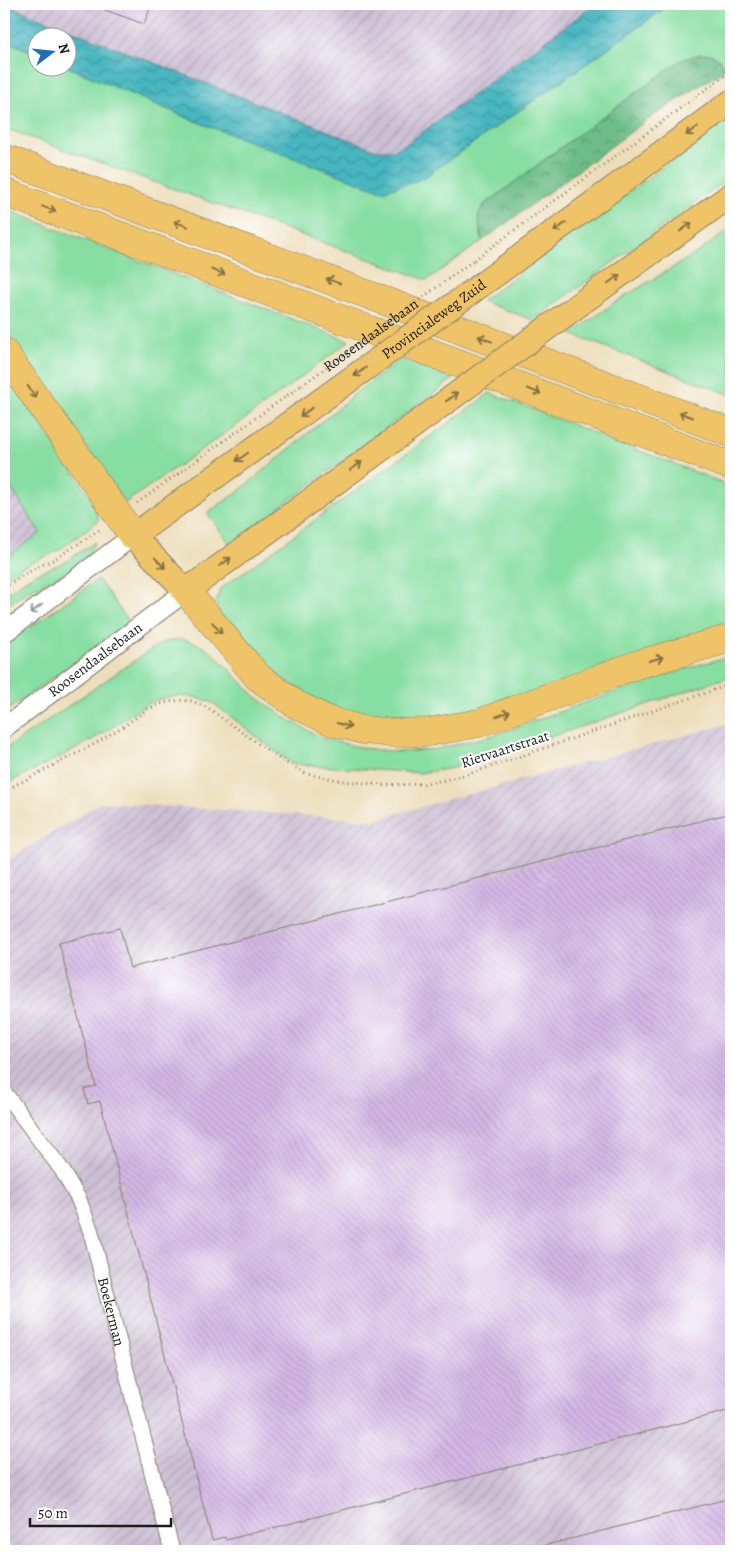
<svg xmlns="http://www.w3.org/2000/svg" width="735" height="1555" viewBox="0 0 735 1555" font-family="Alegreya,serif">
  <defs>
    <pattern id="industrial-furrows" width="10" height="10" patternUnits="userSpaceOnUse" patternTransform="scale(1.25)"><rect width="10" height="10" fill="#ccbed4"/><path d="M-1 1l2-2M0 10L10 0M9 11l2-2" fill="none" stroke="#afa3b5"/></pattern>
    <pattern id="forest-crowns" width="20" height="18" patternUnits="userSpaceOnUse" patternTransform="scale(1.25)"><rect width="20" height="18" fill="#6dbd88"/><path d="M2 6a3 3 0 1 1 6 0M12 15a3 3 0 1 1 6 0" fill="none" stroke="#59996e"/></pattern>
    <pattern id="water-waves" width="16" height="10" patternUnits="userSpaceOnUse" patternTransform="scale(1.25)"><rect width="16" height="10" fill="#47b6c0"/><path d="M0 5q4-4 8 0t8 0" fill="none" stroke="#3a939b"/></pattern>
    <pattern id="building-back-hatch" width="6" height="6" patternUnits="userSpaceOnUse" patternTransform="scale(1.25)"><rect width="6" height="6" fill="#d4b7e5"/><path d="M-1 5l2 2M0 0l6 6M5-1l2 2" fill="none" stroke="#b59dc4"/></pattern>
  </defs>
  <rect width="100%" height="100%" fill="#fff"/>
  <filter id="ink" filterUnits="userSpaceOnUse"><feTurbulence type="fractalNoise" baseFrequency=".02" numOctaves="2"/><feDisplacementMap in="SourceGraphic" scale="10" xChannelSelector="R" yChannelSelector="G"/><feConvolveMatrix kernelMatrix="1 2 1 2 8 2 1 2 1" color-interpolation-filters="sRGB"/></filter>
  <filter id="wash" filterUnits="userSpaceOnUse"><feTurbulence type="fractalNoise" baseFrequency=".0096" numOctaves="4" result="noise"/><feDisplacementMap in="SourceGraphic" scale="20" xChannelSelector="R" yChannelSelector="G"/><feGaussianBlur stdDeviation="1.12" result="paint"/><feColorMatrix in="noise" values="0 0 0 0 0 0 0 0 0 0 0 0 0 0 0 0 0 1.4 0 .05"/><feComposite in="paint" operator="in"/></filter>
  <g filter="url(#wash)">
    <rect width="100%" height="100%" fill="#eddebb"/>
    <!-- industrial -->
    <path fill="url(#industrial-furrows)" fill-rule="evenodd" d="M 4,4 L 714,4 L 587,112 L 416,161 L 4,89 ZM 38,38 L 68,38 L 68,68 L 38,68 Z
      M 4,447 L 58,528 L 4,570 Z
      M 731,723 L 731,1551 L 4,1551 L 4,862 L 102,802 L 373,820 Z"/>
    <!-- grass -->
    <path fill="#87dea2" stroke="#527d5f" d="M 671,4 L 731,4 L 731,63 L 724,70 L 720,59 L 575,137 L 484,205 L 478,217 L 482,241 L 427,280 L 4,128 L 4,40 L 37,54 L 38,68 L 68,67 L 195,121 L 422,179 Z
      M 731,117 L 731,176 L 720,185 L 533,320 L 481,301 Z
      M 4,209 L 349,341 L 241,422 L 125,503 L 4,329 Z
      M 731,229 L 731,395 L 571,334 L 617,301 L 695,254 Z
      M 401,359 L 453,379 L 230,544 L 207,513 L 238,492 L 358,391 Z
      M 4,371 L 95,503 L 98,512 L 98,521 L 59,550 L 23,566 L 4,579 L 4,559 L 40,533 L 4,477 Z
      M 490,393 L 731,486 L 731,630 L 449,720 L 376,720 L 339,710 L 300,691 L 273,671 L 220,615 L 216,602 L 220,589 Z
      M 95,542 L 90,551 L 82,563 L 73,569 L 26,592 L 4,608 L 4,595 L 25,580 L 35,574 L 65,562 Z
      M 98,579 L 129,622 L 4,713 L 4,646 Z
      M 182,639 L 196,643 L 209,650 L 218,658 L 256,697 L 289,720 L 322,738 L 363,748 L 398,752 L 436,749 L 495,735 L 620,690 L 698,665 L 731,656 L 731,676 L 500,754 L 448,769 L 420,773 L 292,764 L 213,703 C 195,695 175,694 157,700 C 138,706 122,722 105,732 C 73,752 37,768 4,785 L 4,750 L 156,646 L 168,641 Z"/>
    <!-- forest -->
    <path fill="url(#forest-crowns)" stroke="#446c52" d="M 700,54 L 710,54 L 720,59 L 724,70 L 647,120 L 482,241 L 478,216 L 484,205 L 575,137 L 681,60 Z"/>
    <!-- water -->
    <path fill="url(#water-waves)" stroke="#32696e" d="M 4,4 L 376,150 L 394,150 L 408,143 L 595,4 L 671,4 L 422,179 L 382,191 L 195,121 L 68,67 L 68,38 L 38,38 L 37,54 L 4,40 Z"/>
    <g id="blocks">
      <!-- building -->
      <path fill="url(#building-back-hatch)" d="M 94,4 L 152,4 L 144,24 L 94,6 Z
        M 731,813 L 731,1410 L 226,1540 L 225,1537 L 212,1540 L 100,1101 L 88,1104 L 84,1089 L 96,1086 L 59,943 L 120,928 L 130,968 Z
        M 731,1498 L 731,1551 L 544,1551 L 543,1546 Z"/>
    </g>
  </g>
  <g filter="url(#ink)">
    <use href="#blocks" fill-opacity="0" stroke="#847d6c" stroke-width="1"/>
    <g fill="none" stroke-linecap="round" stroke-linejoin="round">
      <defs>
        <g id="minor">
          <path id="s1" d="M 4,1092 L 62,1170 L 79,1200 L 91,1232 L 172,1551"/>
        </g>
        <g id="tertiary">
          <path d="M 4,633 L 133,536"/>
          <path id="s2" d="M 4,728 L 186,591"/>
        </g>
        <path id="primary" d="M 499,272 L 731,102
          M 581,303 L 731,195
          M 330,394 L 133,536 L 186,591 L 413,426"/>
        <path id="motorway" d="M 4,158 L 393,304 L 731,433
          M 4,192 L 731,466
          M 4,352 L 133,536
          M 186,591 L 257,676 L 295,704 L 330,721 L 363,730 L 395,733 L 429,732 L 479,723 L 636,665 L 731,638"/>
      </defs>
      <!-- minor casing -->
      <use href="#minor" stroke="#847d6c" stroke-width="17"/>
      <!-- tertiary casing -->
      <use href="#tertiary" stroke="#847d6c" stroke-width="21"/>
      <!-- primary casing -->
      <use href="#primary" stroke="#847d6c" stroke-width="26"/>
      <!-- motorway casing -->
      <use href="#motorway" stroke="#847d6c" stroke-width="29"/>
      <!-- path -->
      <path stroke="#847d6c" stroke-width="3" stroke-dasharray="1 4" stroke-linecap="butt" d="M 474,260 L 731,71
        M 137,503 L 302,385
        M 4,587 L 37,567 L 55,559 L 102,528
        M 4,791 L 91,746 L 124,726 L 148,709 L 163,703 L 180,700 L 192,701 L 208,708 L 281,760 L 307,774 L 344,781 L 384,785 L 422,784 L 449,779 L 475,772 L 731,684"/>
      <!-- minor -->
      <use href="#minor" stroke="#fff" stroke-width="15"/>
      <!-- tertiary -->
      <use href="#tertiary" stroke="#fff" stroke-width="19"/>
      <!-- primary -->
      <use href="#primary" stroke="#efc469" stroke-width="24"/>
      <!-- motorway -->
      <use href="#motorway" stroke="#efc469" stroke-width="28"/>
      <defs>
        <g id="primary-bridge">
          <path id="s4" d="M 330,394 L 499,272"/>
          <path d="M 413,426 L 581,303"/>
        </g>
      </defs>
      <!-- primary-bridge casing -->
      <use href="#primary-bridge" stroke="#847d6c" stroke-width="26" stroke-linecap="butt"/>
      <!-- path-bridge -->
      <path stroke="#847d6c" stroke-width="3" stroke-dasharray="1 4" stroke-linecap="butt" id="s3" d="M 302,385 L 474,260"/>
      <!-- primary-bridge -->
      <use href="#primary-bridge" stroke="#efc469" stroke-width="24"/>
    </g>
    <!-- one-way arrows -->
    <defs><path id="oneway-shaft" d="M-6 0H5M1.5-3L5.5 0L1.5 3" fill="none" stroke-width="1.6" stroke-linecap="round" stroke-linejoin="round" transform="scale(1.25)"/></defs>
    <g stroke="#867042">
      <use href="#oneway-shaft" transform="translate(692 131) rotate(144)"/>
      <use href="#oneway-shaft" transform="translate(49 209) rotate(20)"/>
      <use href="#oneway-shaft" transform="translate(181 224) rotate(-160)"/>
      <use href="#oneway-shaft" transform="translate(560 227) rotate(144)"/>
      <use href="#oneway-shaft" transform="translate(686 227) rotate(-36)"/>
      <use href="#oneway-shaft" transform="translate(218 272) rotate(20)"/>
      <use href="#oneway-shaft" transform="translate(614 279) rotate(-35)"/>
      <use href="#oneway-shaft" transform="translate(333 281) rotate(-160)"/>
      <use href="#oneway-shaft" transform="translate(485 339) rotate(-159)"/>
      <use href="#oneway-shaft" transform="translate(360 372) rotate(144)"/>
      <use href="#oneway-shaft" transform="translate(534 391) rotate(21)"/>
      <use href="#oneway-shaft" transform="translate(32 392) rotate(55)"/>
      <use href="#oneway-shaft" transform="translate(452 397) rotate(-36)"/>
      <use href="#oneway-shaft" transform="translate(306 412) rotate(144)"/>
      <use href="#oneway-shaft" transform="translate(686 415) rotate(-159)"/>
      <use href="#oneway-shaft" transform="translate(242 457) rotate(145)"/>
      <use href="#oneway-shaft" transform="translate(356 466) rotate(-36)"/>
      <use href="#oneway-shaft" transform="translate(225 562) rotate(-36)"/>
      <use href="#oneway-shaft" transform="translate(160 563) rotate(46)"/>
      <use href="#oneway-shaft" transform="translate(217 628) rotate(50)"/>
      <use href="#oneway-shaft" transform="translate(656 659) rotate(-16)"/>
      <use href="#oneway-shaft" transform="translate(503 714) rotate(-20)"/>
      <use href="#oneway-shaft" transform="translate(344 725) rotate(16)"/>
    </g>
    <use stroke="#999" href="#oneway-shaft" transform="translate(36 609) rotate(144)"/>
  </g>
  <g text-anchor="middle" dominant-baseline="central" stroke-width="4" stroke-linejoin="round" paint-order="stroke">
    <!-- street labels -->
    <g font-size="15" fill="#1c1c1c" stroke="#fff">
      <text stroke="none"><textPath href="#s4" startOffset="128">Provincialeweg Zuid</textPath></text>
      <text stroke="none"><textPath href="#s3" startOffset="85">Roosendaalsebaan</textPath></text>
      <text stroke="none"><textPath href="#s2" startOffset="114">Roosendaalsebaan</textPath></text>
      <text transform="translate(505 749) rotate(-18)">Rietvaartstraat</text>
      <text stroke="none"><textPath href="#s1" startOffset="248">Boekerman</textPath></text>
    </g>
  </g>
  <!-- margin -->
  <rect width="735" height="1555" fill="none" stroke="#fff" stroke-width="20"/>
  <!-- north arrow -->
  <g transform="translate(52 52) rotate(74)"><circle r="24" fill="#ffffff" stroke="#a4a4a4"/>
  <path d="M0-4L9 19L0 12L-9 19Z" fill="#1f6fb2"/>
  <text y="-8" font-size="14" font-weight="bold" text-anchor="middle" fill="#1c1c1c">N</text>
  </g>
  <!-- scale -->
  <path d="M30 1518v8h141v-8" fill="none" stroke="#1c1c1c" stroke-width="2.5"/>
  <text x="38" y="1518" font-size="15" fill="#1c1c1c" stroke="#ffffff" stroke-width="4" paint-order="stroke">50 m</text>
</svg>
